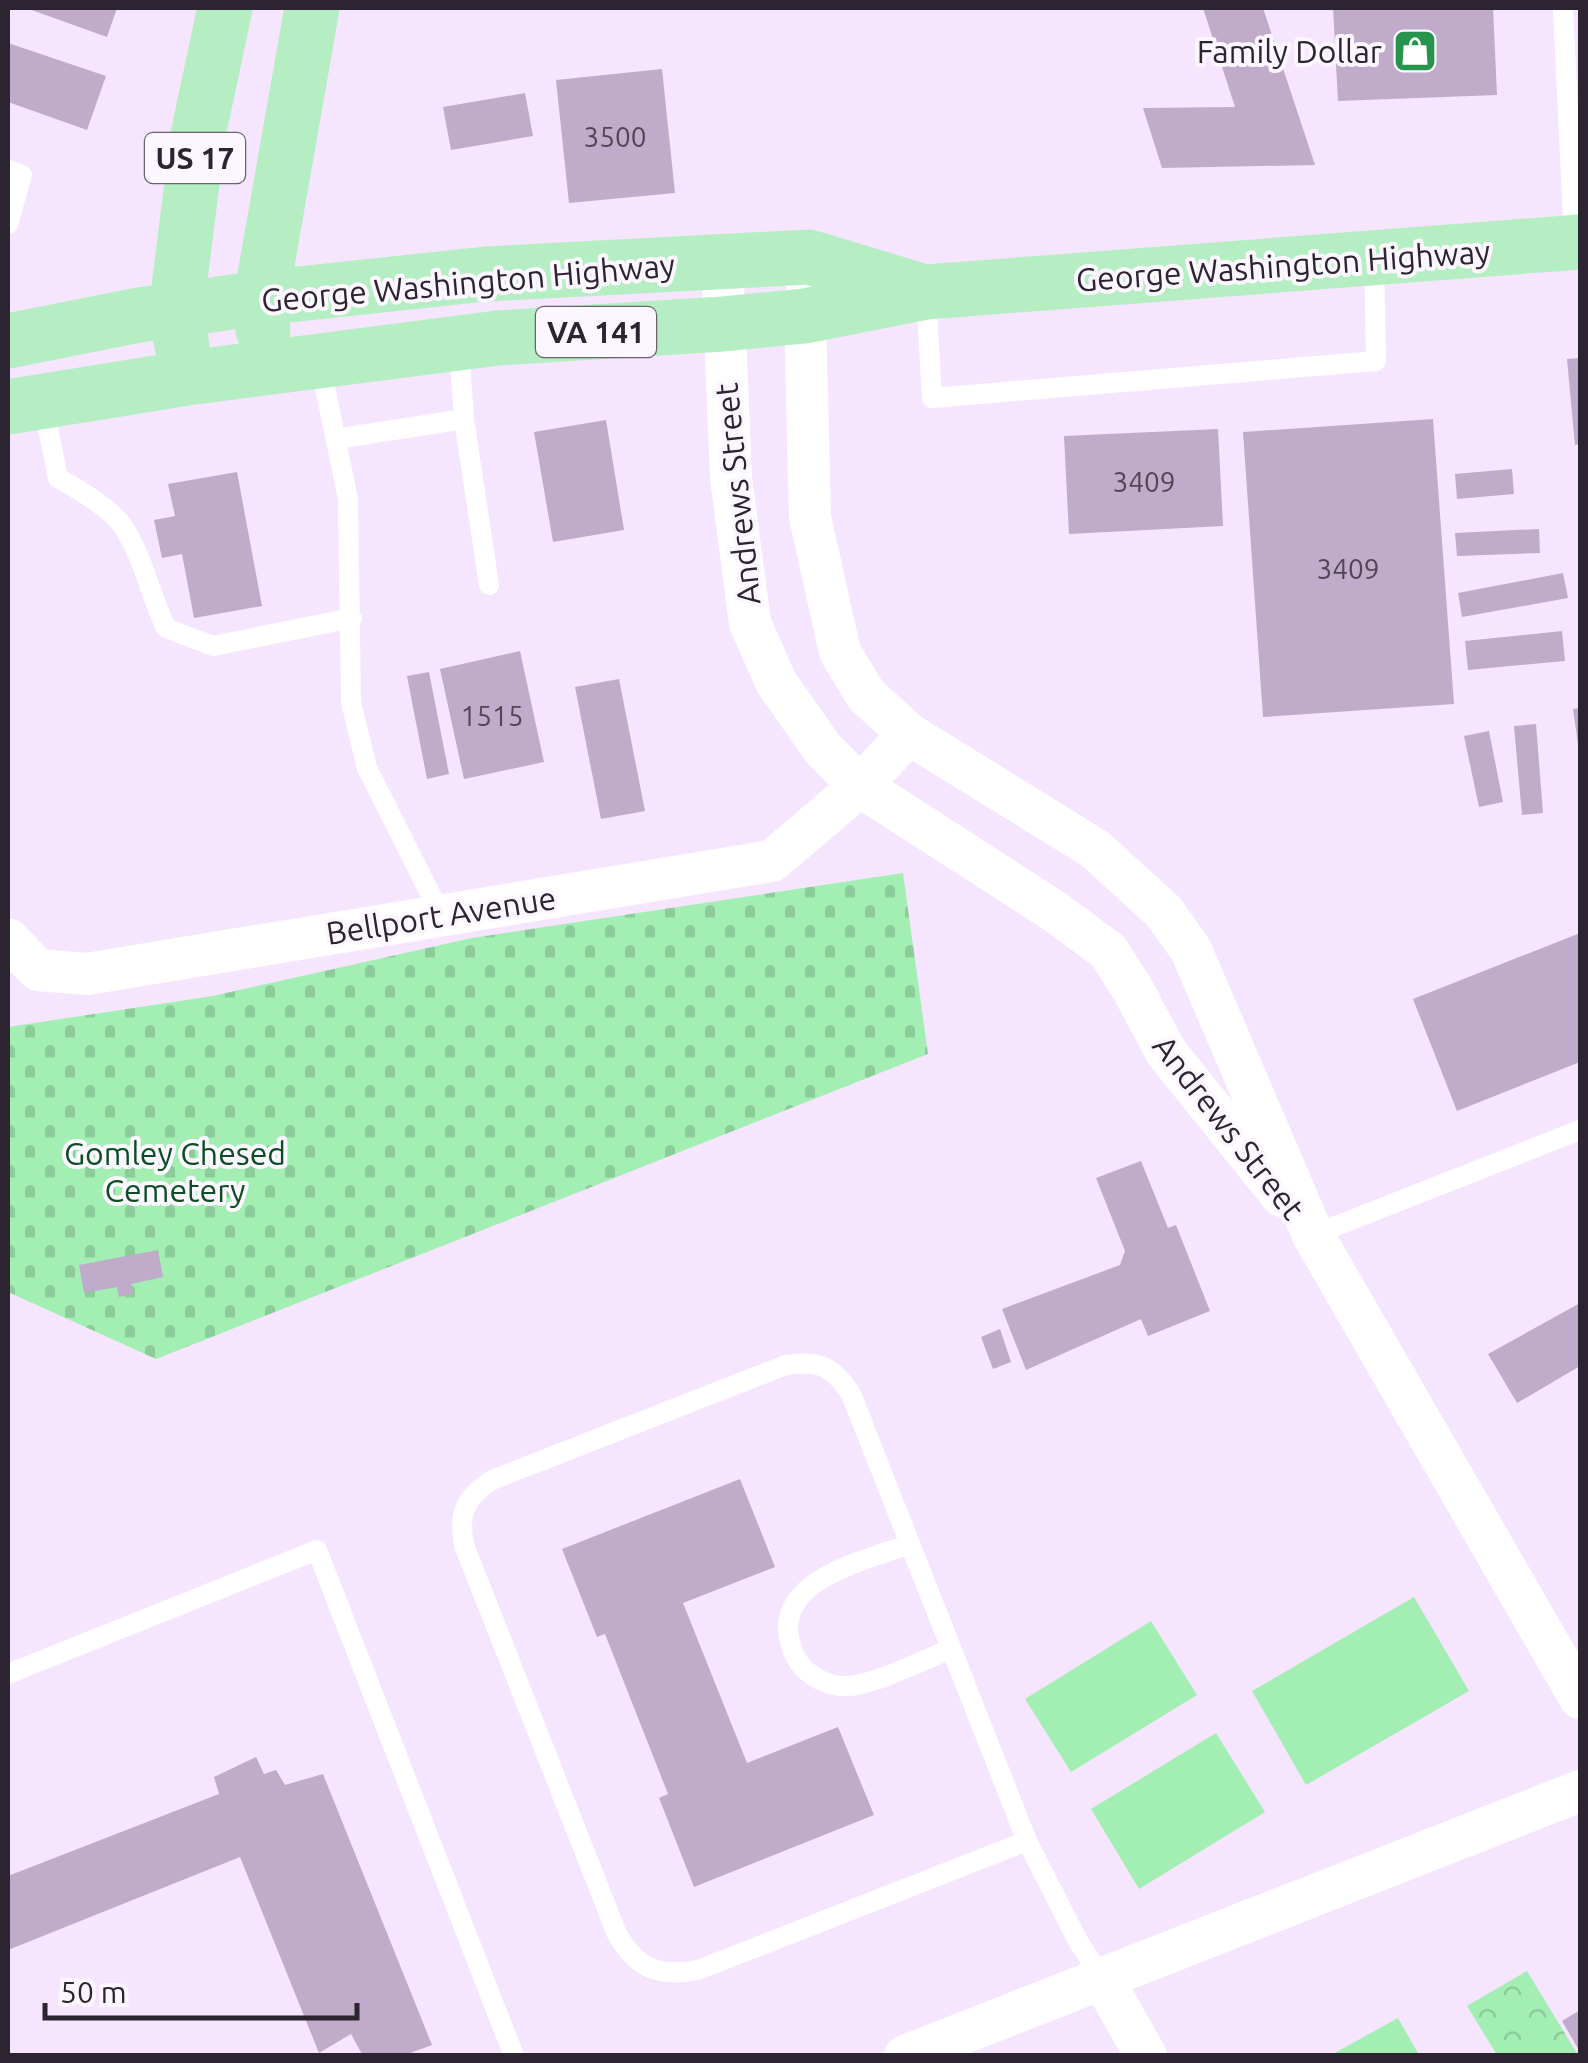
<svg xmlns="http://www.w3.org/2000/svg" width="1588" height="2063" viewBox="0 0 1588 2063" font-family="Ubuntu,sans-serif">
  <defs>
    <pattern id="forest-crowns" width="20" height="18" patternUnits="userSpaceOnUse" patternTransform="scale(2.5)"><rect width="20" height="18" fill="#a3eeb3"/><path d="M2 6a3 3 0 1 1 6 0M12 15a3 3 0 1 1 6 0" fill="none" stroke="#8ccc9a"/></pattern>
    <pattern id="cemetery-stones" width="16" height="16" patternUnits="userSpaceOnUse" patternTransform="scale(2.5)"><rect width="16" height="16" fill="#a3eeb3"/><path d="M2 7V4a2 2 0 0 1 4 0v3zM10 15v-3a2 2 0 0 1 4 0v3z" fill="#8ccc9a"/></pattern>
  </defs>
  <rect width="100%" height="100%" fill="#f6e5fe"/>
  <!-- grass -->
  <path fill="#a3eeb3" d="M 1414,1597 L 1469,1691 L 1306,1785 L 1252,1691 Z
    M 1151,1621 L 1197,1695 L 1071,1772 L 1025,1699 Z
    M 1216,1733 L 1265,1812 L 1139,1889 L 1091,1809 Z
    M 1398,2018 L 1419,2055 L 1331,2055 Z"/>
  <!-- forest -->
  <path fill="url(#forest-crowns)" d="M 1527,1971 L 1578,2055 L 1497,2055 L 1467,2006 Z"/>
  <!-- cemetery -->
  <path fill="url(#cemetery-stones)" d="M 903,873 L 928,1054 L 156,1359 L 8,1292 L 8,1027 L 213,996 L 472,938 Z"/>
  <!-- building -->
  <path fill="#c0abca" d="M 26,8 L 117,8 L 107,37 Z
    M 1203,8 L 1263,8 L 1315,165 L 1162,168 L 1143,108 L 1235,107 Z
    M 1333,8 L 1493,8 L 1497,95 L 1338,101 Z
    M 8,43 L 106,76 L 87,130 L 8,102 Z
    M 662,69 L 675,193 L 569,203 L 556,80 Z
    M 525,93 L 533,136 L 451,150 L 443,107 Z
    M 1580,358 L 1580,444 L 1575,445 L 1567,359 Z
    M 1433,419 L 1454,704 L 1263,717 L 1243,432 Z
    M 606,420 L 624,530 L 553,542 L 534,432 Z
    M 1218,429 L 1223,526 L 1069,534 L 1064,436 Z
    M 1512,469 L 1514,494 L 1457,499 L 1455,474 Z
    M 237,472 L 262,606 L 194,618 L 182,554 L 162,558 L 154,520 L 175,516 L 168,484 Z
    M 1539,529 L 1540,553 L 1457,556 L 1455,533 Z
    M 1563,573 L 1568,598 L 1462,617 L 1458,593 Z
    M 1562,631 L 1565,661 L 1468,670 L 1465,641 Z
    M 520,651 L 544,762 L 464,779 L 440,669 Z
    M 429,672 L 449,774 L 427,779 L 407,676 Z
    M 619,679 L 645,811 L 601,819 L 575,687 Z
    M 1580,708 L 1580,744 L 1578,744 L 1573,709 Z
    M 1536,724 L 1543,813 L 1522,815 L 1514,726 Z
    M 1489,731 L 1503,802 L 1479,807 L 1464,736 Z
    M 1580,933 L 1580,1062 L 1457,1111 L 1413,999 Z
    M 1141,1161 L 1168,1228 L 1176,1225 L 1210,1311 L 1148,1336 L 1141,1319 L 1026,1370 L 1002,1309 L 1120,1265 L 1125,1251 L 1096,1178 Z
    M 158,1250 L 163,1277 L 131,1284 L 133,1294 L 119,1297 L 117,1287 L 84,1293 L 79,1265 Z
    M 1580,1303 L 1580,1366 L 1517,1403 L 1488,1354 Z
    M 1000,1329 L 1011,1362 L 993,1369 L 981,1337 Z
    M 740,1479 L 775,1567 L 683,1603 L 747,1763 L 838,1727 L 874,1815 L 694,1887 L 659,1798 L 668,1794 L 605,1634 L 597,1637 L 562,1549 Z
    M 256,1757 L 264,1774 L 276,1770 L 285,1785 L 323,1774 L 432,2045 L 402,2056 L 363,2056 L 351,2034 L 319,2053 L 240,1857 L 8,1950 L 8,1876 L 219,1794 L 214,1777 Z
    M 1580,2010 L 1580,2052 L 1562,2021 Z"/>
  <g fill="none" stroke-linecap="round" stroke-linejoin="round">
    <!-- service -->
    <path stroke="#fff" stroke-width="20" d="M 1563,8 L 1574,241
      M 8,170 L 22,175 L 8,224
      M 926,294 L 932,398 L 1376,361 L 1374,260
      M 320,363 L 348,499 L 351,702 L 367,768 L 441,915
      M 43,403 L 58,478 C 78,489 109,507 122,525 C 143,556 150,594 166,628 L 213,646 L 352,618
      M 464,419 L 489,585
      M 336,439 L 464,419 L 459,345
      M 1313,1235 L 1580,1130
      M 910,1544 C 862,1562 763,1581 794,1654 C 802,1672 822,1685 843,1686 C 869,1688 925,1659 951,1649
      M 8,1674 L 317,1550 L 514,2056
      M 1027,1841 L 698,1970 C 658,1977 637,1969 617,1934 L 464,1545 C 458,1513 465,1498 492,1480 L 786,1365 C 818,1360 833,1366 851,1394 L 1027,1841 L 1078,1941 L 1102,1978"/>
    <!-- minor -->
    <path stroke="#fff" stroke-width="42" d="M 809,257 L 805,316 L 810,517 L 840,652 L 866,695 L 909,734 L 1095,849 L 1164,912 L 1191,950 L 1313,1235 L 1580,1698
      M 722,261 L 731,478 L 750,623 L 776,682 L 823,749 L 860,786 L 1057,913 L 1108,951 L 1132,988 L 1166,1052 L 1282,1196
      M 8,939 L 38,970 L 87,974 L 772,861 L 860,786 L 909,734
      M 1102,1978 L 1146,2056
      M 905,2056 L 1580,1791"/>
    <!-- primary -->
    <path stroke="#b6eec4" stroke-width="55" d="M 263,330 L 261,298 L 312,8
      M 8,341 L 139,315 L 261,298 L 486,274 L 809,257 L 918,290
      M 182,346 L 176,311 L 198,135 L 225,8
      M 8,407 L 187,378 L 498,338 L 723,324 L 805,316 L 926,292 L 1580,242"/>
  </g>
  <!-- icons -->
  <defs>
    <symbol id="shop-square" viewBox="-11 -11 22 22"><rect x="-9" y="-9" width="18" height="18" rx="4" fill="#26944d" stroke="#fcf7fe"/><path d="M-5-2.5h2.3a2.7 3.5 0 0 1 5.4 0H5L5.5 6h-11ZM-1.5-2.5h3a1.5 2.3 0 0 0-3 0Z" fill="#fff"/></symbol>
  </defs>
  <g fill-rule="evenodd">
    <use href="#shop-square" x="1390" y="26" width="50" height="50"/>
  </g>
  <g text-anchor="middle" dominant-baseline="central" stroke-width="8" stroke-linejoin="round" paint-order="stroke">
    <!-- number labels -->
    <g font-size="28" fill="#514656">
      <text x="615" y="136">3500</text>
      <text x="1144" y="481">3409</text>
      <text x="1348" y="568">3409</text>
      <text x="492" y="715">1515</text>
    </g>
    <!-- shield labels -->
    <g fill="#fcf7fe" stroke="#6a636e" stroke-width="2.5">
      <rect x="145" y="133" width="100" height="50" rx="8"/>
      <rect x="536" y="307" width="120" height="50" rx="8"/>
    </g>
    <g font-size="30" font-weight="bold" fill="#2c2430">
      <text x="195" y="158">US 17</text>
      <text x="596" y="332">VA 141</text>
    </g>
    <!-- poi labels -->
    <g font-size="32" fill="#2c2430" stroke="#fcf7fe" text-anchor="end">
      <text x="1382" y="51">Family Dollar</text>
    </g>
    <!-- street labels -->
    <g font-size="32" fill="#2c2430" stroke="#fcf7fe">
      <text transform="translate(1283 265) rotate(-4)">George Washington Highway</text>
      <text transform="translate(468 282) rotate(-5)">George Washington Highway</text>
      <text transform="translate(737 494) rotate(-96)">Andrews Street</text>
      <text transform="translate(441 915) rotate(-9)">Bellport Avenue</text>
      <text transform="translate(1229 1127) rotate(52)">Andrews Street</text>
    </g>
    <!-- park labels -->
    <g font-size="32" fill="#0c4e24" stroke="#fcf7fe">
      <text x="175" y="1153">Gomley Chesed<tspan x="175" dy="37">Cemetery</tspan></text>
    </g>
  </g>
  <!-- border -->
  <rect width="1588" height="2063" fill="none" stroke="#2c2430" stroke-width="20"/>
  <!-- scale -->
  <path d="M45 2003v15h312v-15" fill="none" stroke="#2c2430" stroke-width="5"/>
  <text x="60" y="2003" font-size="30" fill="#2c2430" stroke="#fcf7fe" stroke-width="8" paint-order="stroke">50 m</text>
</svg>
